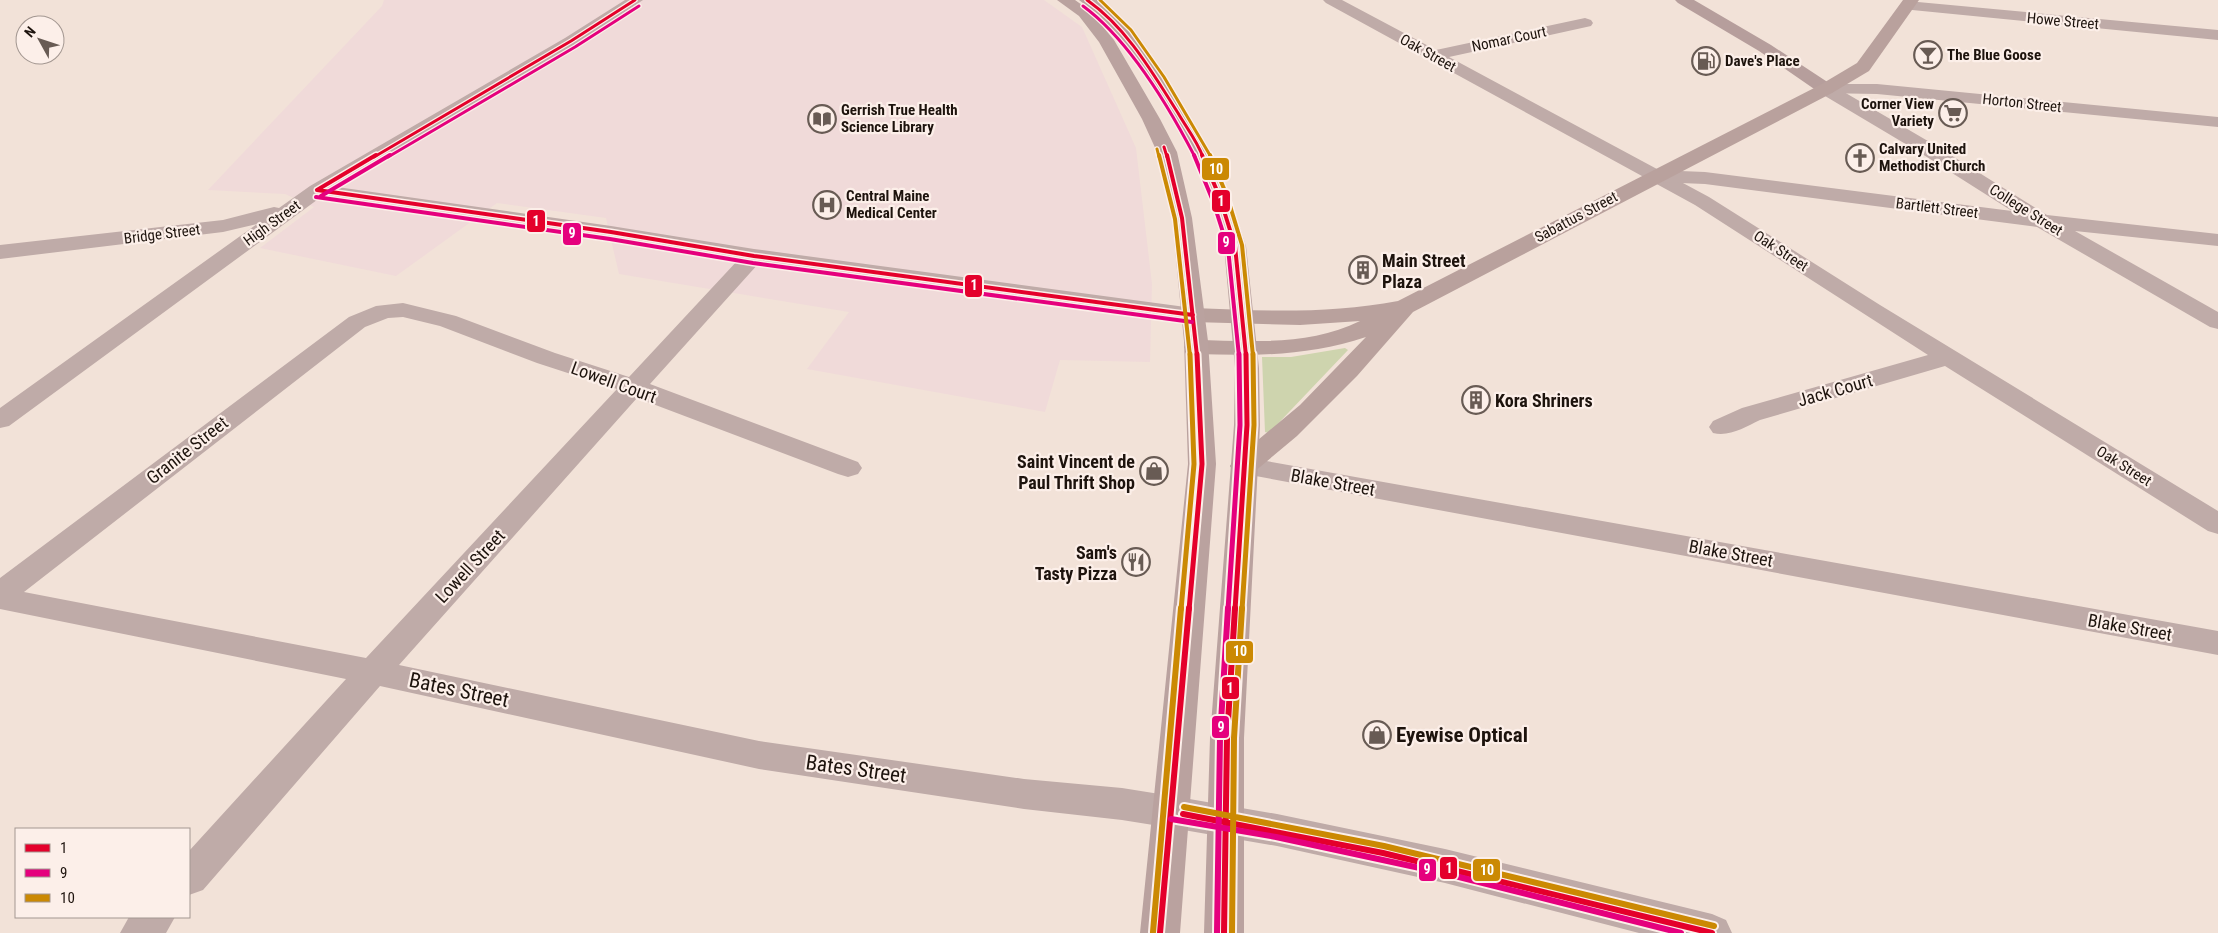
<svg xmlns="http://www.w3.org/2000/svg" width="2218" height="933" viewBox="0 0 2218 933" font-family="'Roboto Condensed',sans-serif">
  <rect width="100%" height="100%" fill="#f2e2d8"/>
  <!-- medical -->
  <path fill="#f0dad9" d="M 384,0 L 1044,0 L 1082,27 L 1136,148 L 1152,284 L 1150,362 L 1060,360 L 1045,412 L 807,369 L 849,312 L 619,274 L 606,218 L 497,203 L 396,276 L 260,248 L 314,207 L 285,194 L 208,190 L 382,6 Z"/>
  <!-- green -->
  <path fill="#ced4ae" d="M 1345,348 L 1348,350 L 1269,433 L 1265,432 L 1262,357 L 1291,357 Z"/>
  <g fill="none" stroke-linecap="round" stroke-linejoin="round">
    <!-- minor -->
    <path fill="#bfaba8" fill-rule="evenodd" d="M 625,0 L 643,0 L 577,44 L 337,187 L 611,226 L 754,249 L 1193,308 L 1201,310 L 1205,315 L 1201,320 L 1193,322 L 759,263 L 650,384 L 858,462 L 862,468 L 858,474 L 848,477 L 838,474 L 637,398 L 399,665 L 759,741 L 1024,779 L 1122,788 L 1172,796 L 1185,801 L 1190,812 L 1185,823 L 1172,828 L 1122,820 L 1024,809 L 759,769 L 380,686 L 203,890 L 189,895 L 189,851 L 346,679 L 0,609 L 0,578 L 349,317 L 376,306 L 403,303 L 456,316 L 555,353 L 629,377 L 738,260 L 611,238 L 321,197 L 9,426 L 0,428 L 0,408 L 257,224 L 223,232 L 0,259 L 0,245 L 223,220 L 274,207 L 279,208 L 310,186 L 565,38 ZM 403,317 L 440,326 L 537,363 L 617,389 L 366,658 L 24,592 L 365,327 L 388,318 Z
      M 1323,0 L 1342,0 L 1436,50 L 1585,18 L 1591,20 L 1593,23 L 1591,26 L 1449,57 L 1709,197 L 1880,305 L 2218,511 L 2218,534 L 2208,531 L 1945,366 L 1760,420 C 1745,427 1730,437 1713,433 L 1709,427 L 1713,421 L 1742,408 L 1928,355 L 1695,205 L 1326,3 Z
      M 1907,1 L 2218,30 L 2218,40 L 1902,9 L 1899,6 L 1902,3 Z
      M 1826,84 L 1877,84 L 2218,117 L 2218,127 L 1877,94 L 1820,93 L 1817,89 L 1820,85 Z
      M 1244,457 L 2218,631 L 2218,655 L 1234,472 L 1230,466 L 1234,460 Z
      M 129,917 L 175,917 L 166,933 L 120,933 Z"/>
    <!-- tertiary -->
    <path fill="#bfaba8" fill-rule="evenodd" d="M 1826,84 L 1832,85 L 1933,144 L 2047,215 L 2218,234 L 2218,246 L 2075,231 L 2218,312 L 2218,329 L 2210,327 L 2037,227 L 1705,184 L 1656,182 L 1649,180 L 1646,176 L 1649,172 L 1656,170 L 1705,172 L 2012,211 L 1919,152 L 1820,93 L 1817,89 L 1820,85 Z
      M 1172,796 L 1277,814 L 1445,849 L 1712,914 L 1726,920 L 1732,933 L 1639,933 L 1445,883 L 1277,846 L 1172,828 L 1159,823 L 1154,812 L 1159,801 Z"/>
    <!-- secondary -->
    <path fill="#b69e9c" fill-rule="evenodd" d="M 1675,0 L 1694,0 L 1771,45 L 1832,85 L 1835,89 L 1832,93 L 1820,93 L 1759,51 L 1678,3 Z"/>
    <!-- primary -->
    <path fill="#b9a19d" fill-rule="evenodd" d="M 1903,0 L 1919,0 L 1869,71 L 1832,93 L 1413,312 L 1357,376 L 1297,436 L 1254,472 L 1244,475 L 1234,472 L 1230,466 L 1234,460 L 1300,405 L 1366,337 C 1310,356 1255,356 1196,354 L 1187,352 L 1184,347 L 1187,342 L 1196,340 C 1251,341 1310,346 1360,321 L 1300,325 L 1193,322 L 1185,320 L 1181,315 L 1185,310 L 1193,308 C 1262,311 1330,314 1398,301 L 1820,85 L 1857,63 Z"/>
    <!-- trunk -->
    <path fill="#baa29f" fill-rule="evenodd" d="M 1057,0 L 1075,0 L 1089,10 L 1114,40 L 1160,119 L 1177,152 L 1192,218 L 1208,341 L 1216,464 L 1180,933 L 1140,933 L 1188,464 L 1184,341 L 1172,218 L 1157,152 L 1142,119 L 1099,42 L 1079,16 Z
      M 1079,0 L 1097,0 L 1109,9 L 1131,31 L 1167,81 L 1211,152 L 1230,198 L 1246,246 L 1259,368 L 1260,425 L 1244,738 L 1244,933 L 1204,933 L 1210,738 L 1234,425 L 1235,368 L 1224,246 L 1210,198 L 1191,152 L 1149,81 L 1119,37 L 1099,15 Z"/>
    <defs>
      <path id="bus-1-far3" d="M 1087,0 C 1127,28 1152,72 1178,113 C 1186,127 1197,141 1203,157
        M 1164,147 L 1167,157
        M 374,157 L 571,41 L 635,0"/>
      <path id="bus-1-far2" d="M 1167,155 L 1182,218 L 1197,356
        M 1202,155 L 1220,198 L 1235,246 L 1246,356
        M 317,190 L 611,232 L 754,256 L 1193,315
        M 317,190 L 376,155"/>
      <path id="bus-1-far1" d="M 1189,610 L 1202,464 L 1197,354
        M 1235,610 L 1247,425 L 1246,354"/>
      <path id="bus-1" d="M 1183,814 L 1383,853 L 1712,933
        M 1160,933 L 1189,608
        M 1224,933 L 1227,738 L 1235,608"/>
      <path id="bus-2-far3" d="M 1083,6 C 1128,39 1169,107 1195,157
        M 388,157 L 575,47 L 639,6"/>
      <path id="bus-2-far2" d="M 1194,155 L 1213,201 L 1228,248 L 1239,356
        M 321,196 L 390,155
        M 316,197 L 610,239 L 753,263 L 1192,322"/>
      <path id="bus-2-far1" d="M 1228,610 L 1240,425 L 1239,354"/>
      <path id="bus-2" d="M 1171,819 L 1276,837 L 1443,873 L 1681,933
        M 1217,933 L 1220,738 L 1228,608"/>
      <path id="bus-3-far3" d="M 1100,0 L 1131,30 L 1164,77 L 1211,157
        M 1157,149 L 1159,157"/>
      <path id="bus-3-far2" d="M 1159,155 L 1175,219 L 1190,356
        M 1210,155 L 1227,196 L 1242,245 L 1253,356"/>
      <path id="bus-3-far1" d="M 1181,610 L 1194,464 L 1190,354
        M 1242,610 L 1254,425 L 1253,354"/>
      <path id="bus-3" d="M 1184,807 L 1384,846 L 1714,926
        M 1153,932 L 1181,608
        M 1232,933 L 1234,738 L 1242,608"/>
    </defs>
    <!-- bus-1-far3 casing -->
    <use href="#bus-1-far3" stroke="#fcefe9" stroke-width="5.5"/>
    <!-- bus-1-far2 casing -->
    <use href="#bus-1-far2" stroke="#fcefe9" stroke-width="7"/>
    <!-- bus-1-far1 casing -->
    <use href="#bus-1-far1" stroke="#fcefe9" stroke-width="9"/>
    <!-- bus-1 casing -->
    <use href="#bus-1" stroke="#fcefe9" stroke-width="10"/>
    <!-- bus-2-far3 casing -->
    <use href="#bus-2-far3" stroke="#fcefe9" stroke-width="5.5"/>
    <!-- bus-2-far2 casing -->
    <use href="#bus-2-far2" stroke="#fcefe9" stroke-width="7"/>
    <!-- bus-2-far1 casing -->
    <use href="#bus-2-far1" stroke="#fcefe9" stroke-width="9"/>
    <!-- bus-2 casing -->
    <use href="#bus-2" stroke="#fcefe9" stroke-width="10"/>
    <!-- bus-3-far3 casing -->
    <use href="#bus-3-far3" stroke="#fcefe9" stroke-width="5.5"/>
    <!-- bus-3-far2 casing -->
    <use href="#bus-3-far2" stroke="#fcefe9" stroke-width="7"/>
    <!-- bus-3-far1 casing -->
    <use href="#bus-3-far1" stroke="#fcefe9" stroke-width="9"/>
    <!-- bus-3 casing -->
    <use href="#bus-3" stroke="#fcefe9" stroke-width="10"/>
    <!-- bus-1-far3 -->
    <use href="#bus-1-far3" stroke="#e4002b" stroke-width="3"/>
    <!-- bus-1-far2 -->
    <use href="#bus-1-far2" stroke="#e4002b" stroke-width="4"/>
    <!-- bus-1-far1 -->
    <use href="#bus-1-far1" stroke="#e4002b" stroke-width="5"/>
    <!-- bus-1 -->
    <use href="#bus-1" stroke="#e4002b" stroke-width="6"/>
    <!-- bus-2-far3 -->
    <use href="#bus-2-far3" stroke="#e5007d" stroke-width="3"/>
    <!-- bus-2-far2 -->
    <use href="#bus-2-far2" stroke="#e5007d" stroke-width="4"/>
    <!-- bus-2-far1 -->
    <use href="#bus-2-far1" stroke="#e5007d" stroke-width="5"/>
    <!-- bus-2 -->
    <use href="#bus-2" stroke="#e5007d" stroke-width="6"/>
    <!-- bus-3-far3 -->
    <use href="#bus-3-far3" stroke="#cb8903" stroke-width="3"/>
    <!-- bus-3-far2 -->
    <use href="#bus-3-far2" stroke="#cb8903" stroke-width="4"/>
    <!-- bus-3-far1 -->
    <use href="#bus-3-far1" stroke="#cb8903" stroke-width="5"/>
    <!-- bus-3 -->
    <use href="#bus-3" stroke="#cb8903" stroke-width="6"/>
  </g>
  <!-- icons -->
  <defs>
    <symbol id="bar-ring" viewBox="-11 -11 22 22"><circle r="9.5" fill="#fcefe9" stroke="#685b54" stroke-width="1.5"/><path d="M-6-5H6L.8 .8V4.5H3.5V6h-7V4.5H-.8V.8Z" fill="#685b54"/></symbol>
    <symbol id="fuel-ring" viewBox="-11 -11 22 22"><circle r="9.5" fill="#fcefe9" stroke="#685b54" stroke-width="1.5"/><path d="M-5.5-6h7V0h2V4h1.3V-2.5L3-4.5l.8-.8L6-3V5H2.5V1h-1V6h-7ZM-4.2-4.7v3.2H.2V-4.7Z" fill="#685b54"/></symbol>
    <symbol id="supermarket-ring" viewBox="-11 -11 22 22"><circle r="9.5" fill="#fcefe9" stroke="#685b54" stroke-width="1.5"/><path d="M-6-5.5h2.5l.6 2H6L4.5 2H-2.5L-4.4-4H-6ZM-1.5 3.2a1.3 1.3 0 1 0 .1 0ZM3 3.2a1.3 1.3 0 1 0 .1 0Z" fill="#685b54"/></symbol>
    <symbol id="library-ring" viewBox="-11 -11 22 22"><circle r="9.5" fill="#fcefe9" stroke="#685b54" stroke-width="1.5"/><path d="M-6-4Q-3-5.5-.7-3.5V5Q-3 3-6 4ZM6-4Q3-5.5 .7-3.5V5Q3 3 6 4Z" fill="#685b54"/></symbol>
    <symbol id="church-ring" viewBox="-11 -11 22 22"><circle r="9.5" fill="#fcefe9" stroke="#685b54" stroke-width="1.5"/><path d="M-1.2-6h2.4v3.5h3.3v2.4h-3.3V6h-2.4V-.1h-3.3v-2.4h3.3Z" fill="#685b54"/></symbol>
    <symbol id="hospital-ring" viewBox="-11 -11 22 22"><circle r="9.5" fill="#fcefe9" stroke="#685b54" stroke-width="1.5"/><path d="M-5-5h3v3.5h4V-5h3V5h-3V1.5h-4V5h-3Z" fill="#685b54"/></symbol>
    <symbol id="building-ring" viewBox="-11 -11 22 22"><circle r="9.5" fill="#fcefe9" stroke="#685b54" stroke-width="1.5"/><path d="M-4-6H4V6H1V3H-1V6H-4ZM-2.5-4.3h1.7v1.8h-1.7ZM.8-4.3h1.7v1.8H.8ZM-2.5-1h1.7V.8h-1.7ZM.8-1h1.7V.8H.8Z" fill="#685b54"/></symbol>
    <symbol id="shop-ring" viewBox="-11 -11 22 22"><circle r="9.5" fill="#fcefe9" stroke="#685b54" stroke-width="1.5"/><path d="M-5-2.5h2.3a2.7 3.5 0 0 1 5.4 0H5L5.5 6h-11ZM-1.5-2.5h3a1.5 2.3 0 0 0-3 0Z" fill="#685b54"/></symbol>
    <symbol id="restaurant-ring" viewBox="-11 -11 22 22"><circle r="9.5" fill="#fcefe9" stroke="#685b54" stroke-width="1.5"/><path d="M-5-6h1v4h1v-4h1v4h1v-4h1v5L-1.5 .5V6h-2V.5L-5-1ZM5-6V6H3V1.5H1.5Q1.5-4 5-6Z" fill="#685b54"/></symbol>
  </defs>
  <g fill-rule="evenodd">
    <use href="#bar-ring" x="1912" y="39" width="32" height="32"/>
    <use href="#fuel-ring" x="1690" y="45" width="32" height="32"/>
    <use href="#supermarket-ring" x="1937" y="97" width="32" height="32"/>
    <use href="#library-ring" x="806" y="103" width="32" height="32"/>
    <use href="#church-ring" x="1844" y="142" width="32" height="32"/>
    <use href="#hospital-ring" x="811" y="189" width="32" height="32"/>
    <use href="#building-ring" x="1347" y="254" width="32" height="32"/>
    <use href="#building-ring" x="1460" y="384" width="32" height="32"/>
    <use href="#shop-ring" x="1138" y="455" width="32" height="32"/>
    <use href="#restaurant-ring" x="1120" y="546" width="32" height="32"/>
    <use href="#shop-ring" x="1361" y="719" width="32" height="32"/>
  </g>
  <g text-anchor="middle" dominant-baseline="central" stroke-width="4.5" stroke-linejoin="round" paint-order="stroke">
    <!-- far-street labels -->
    <g font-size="15" fill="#1d130d" stroke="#fcefe9">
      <text transform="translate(2063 21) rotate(5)">Howe Street</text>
      <text transform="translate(1509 39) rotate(-12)">Nomar Court</text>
      <text transform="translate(1428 53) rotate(29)">Oak Street</text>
      <text transform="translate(2022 103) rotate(6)">Horton Street</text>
      <text transform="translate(1937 208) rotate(7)">Bartlett Street</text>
      <text transform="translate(2026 210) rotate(32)">College Street</text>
      <text transform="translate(1576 217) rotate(-28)">Sabattus Street</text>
      <text transform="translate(272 223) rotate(-36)">High Street</text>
      <text transform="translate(162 234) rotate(-7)">Bridge Street</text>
      <text transform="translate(1781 251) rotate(33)">Oak Street</text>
      <text transform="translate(2124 466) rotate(32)">Oak Street</text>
    </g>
    <!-- far-poi labels -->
    <g font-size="15" font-weight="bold" fill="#1d130d" stroke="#fcefe9" text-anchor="start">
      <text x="1947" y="55">The Blue Goose</text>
      <text x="1725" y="61">Dave's Place</text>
      <text x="1934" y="104" text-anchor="end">Corner View<tspan x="1934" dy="17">Variety</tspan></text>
      <text x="841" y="110">Gerrish True Health<tspan x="841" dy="17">Science Library</tspan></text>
      <text x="1879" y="149">Calvary United<tspan x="1879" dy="17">Methodist Church</tspan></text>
      <text x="846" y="196">Central Maine<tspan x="846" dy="17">Medical Center</tspan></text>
    </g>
    <!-- poi labels -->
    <g font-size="18" font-weight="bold" fill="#1d130d" stroke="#fcefe9" text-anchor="start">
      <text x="1382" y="260">Main Street<tspan x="1382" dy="21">Plaza</tspan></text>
      <text x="1495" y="400">Kora Shriners</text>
      <text x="1135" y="461" text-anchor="end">Saint Vincent de<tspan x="1135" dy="21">Paul Thrift Shop</tspan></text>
      <text x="1117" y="552" text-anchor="end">Sam's<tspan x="1117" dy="21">Tasty Pizza</tspan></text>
    </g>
    <!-- street labels -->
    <g font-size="18" fill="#1d130d" stroke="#fcefe9">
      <text transform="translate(614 382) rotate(20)">Lowell Court</text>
      <text transform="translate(1835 390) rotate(-16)">Jack Court</text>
      <text transform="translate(187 450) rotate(-38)">Granite Street</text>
      <text transform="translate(1333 482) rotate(10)">Blake Street</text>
      <text transform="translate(1731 553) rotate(10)">Blake Street</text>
      <text transform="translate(470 566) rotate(-47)">Lowell Street</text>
      <text transform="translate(2130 627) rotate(10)">Blake Street</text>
    </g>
    <!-- near-street labels -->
    <g font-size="21" fill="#1d130d" stroke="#fcefe9">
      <text transform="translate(459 690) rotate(12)">Bates Street</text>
      <text transform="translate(856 769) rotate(8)">Bates Street</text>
    </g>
    <!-- near-poi labels -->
    <g font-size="21" font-weight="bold" fill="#1d130d" stroke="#fcefe9" text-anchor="start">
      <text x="1396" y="735">Eyewise Optical</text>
    </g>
  </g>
  <g stroke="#fcefe9" stroke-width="2">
    <rect x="1201" y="157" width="29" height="24" rx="5" fill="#cb8903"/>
    <rect x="1211" y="189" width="20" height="24" rx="5" fill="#e4002b"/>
    <rect x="526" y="209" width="20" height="24" rx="5" fill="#e4002b"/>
    <rect x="562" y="222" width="20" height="24" rx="5" fill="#e5007d"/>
    <rect x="1217" y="231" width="19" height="24" rx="5" fill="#e5007d"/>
    <rect x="964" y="274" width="19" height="24" rx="5" fill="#e4002b"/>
    <rect x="1225" y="640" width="29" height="24" rx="5" fill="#cb8903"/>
    <rect x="1221" y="676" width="19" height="24" rx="5" fill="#e4002b"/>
    <rect x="1211" y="715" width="19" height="24" rx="5" fill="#e5007d"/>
    <rect x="1439" y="856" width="19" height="24" rx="5" fill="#e4002b"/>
    <rect x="1418" y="858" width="19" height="24" rx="5" fill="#e5007d"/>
    <rect x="1472" y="858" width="29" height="24" rx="5" fill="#cb8903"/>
  </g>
  <g font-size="14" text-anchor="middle" font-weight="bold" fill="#fff">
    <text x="1216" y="174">10</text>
    <text x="1221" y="206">1</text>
    <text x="536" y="226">1</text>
    <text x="572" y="238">9</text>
    <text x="1226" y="247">9</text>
    <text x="974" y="290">1</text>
    <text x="1240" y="656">10</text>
    <text x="1230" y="693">1</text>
    <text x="1221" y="732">9</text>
    <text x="1449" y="873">1</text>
    <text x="1427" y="874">9</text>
    <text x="1487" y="875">10</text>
  </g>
  <!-- legend -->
  <rect x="15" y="828" width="175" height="90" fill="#fcefe9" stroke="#a39791"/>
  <rect x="25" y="844" width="25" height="8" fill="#e4002b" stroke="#a39791"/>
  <text x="60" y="853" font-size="15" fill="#1d130d">1</text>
  <rect x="25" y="869" width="25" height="8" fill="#e5007d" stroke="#a39791"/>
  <text x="60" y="878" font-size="15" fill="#1d130d">9</text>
  <rect x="25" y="894" width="25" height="8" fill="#cb8903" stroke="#a39791"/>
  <text x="60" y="903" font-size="15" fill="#1d130d">10</text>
  <!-- north arrow -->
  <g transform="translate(40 40) rotate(310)"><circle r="24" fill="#fcefe9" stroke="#a39791"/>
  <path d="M0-4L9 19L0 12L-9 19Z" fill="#685b54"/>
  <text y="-8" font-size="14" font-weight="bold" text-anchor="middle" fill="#1d130d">N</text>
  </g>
</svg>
